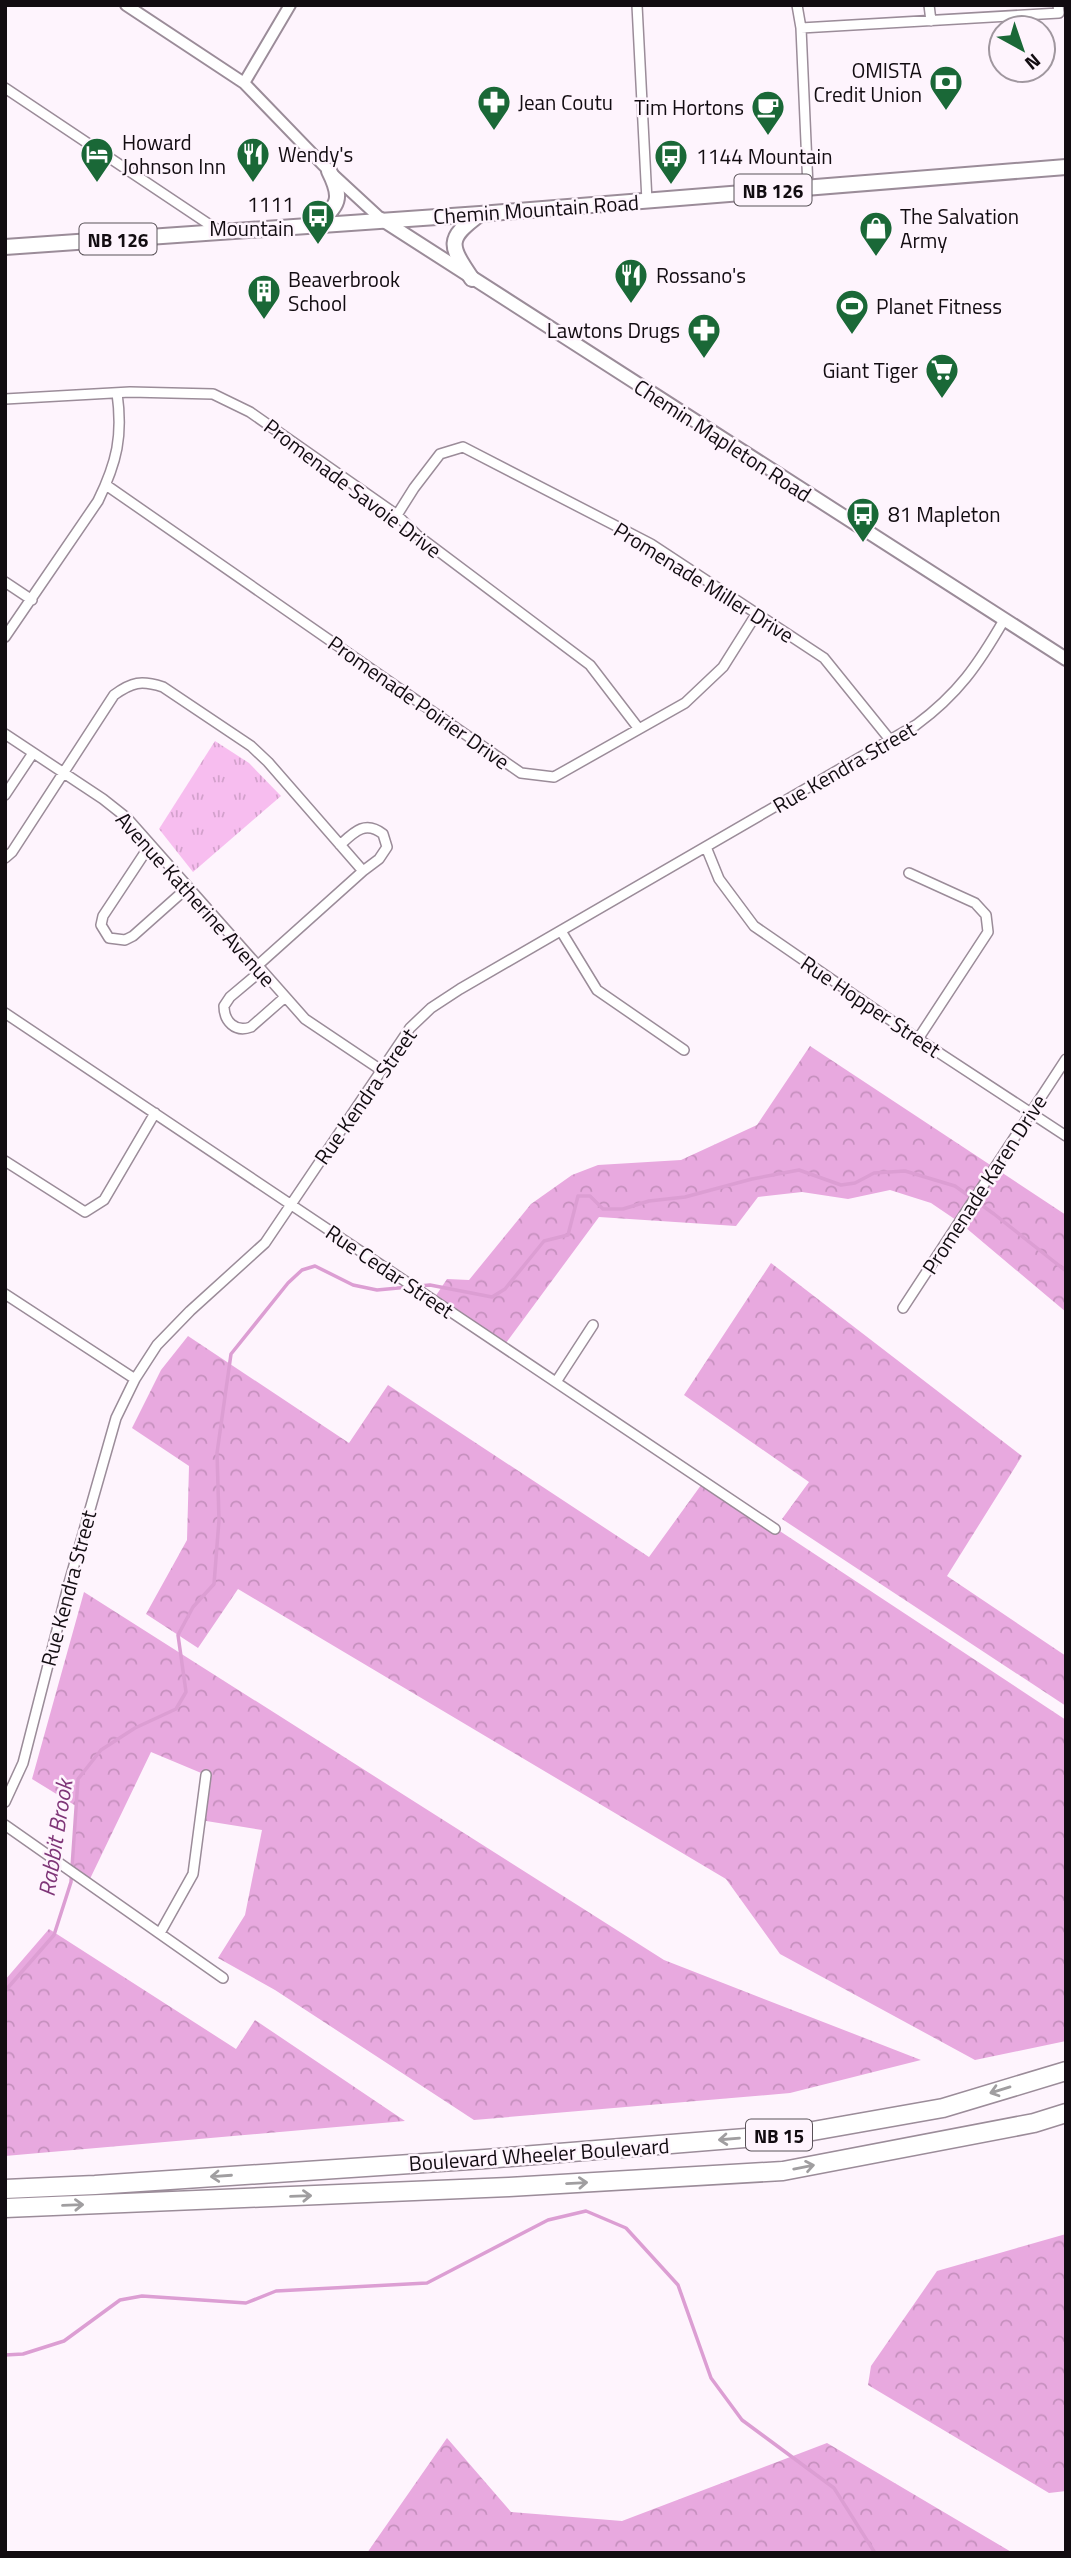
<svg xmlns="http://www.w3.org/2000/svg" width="1071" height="2558" viewBox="0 0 1071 2558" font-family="'Titillium Web',sans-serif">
  <defs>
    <pattern id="grass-tufts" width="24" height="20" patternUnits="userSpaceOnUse" patternTransform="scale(1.75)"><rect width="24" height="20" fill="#f7bdef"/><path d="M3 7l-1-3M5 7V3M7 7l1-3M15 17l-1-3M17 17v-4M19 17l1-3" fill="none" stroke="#d3a1cc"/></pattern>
    <pattern id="forest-crowns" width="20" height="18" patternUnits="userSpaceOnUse" patternTransform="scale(1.75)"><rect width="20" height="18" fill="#e8a9df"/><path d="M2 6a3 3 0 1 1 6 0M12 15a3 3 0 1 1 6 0" fill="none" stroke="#c690be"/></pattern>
  </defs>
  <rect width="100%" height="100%" fill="#fef4fd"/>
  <!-- grass -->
  <path fill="url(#grass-tufts)" d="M 215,741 L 249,763 L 281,796 L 193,872 L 159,829 Z"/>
  <!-- forest -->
  <path fill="url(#forest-crowns)" d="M 810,1046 L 1066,1215 L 1066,1312 L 959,1222 L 931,1203 L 890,1190 L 848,1199 L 802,1192 L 758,1197 L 736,1226 L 599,1217 L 503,1347 L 433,1300 L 447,1279 L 469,1280 L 531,1204 L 572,1175 L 598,1165 L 681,1160 L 757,1125 Z
    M 771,1263 L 1022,1456 L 947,1576 L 1066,1656 L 1066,1706 L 782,1519 L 809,1482 L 684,1395 Z
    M 188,1336 L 349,1443 L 388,1385 L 649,1557 L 704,1481 L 1066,1720 L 1066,2041 L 975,2060 L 780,1954 L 726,1879 L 238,1589 L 198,1648 L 146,1614 L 187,1540 L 189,1466 L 132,1428 L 161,1370 Z
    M 84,1592 L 664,1960 L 921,2060 L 790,2093 L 474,2120 L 275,1990 L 218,1958 L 245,1915 L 262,1830 L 200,1820 L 206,1775 L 151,1752 L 88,1883 L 72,1872 L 76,1806 L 32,1779 Z
    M 49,1929 L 236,2049 L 255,2020 L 405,2121 L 5,2156 L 5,1980 Z
    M 1066,2234 L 1066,2491 L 1049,2493 L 868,2385 L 871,2366 L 937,2271 Z
    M 447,2438 L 511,2512 L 622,2521 L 827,2443 L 1013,2553 L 367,2553 Z"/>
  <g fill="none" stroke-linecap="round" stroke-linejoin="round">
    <!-- stream -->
    <path stroke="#dc9ed3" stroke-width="3.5" d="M 5,1991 L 54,1935 L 71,1882 L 78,1779 L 101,1750 L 135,1728 L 176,1709 L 186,1692 L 178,1635 L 193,1607 L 214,1584 L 219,1520 L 217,1453 L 231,1354 L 288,1283 L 302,1270 L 315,1266 L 353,1285 L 377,1290 L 430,1285 L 492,1297 L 505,1289 L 544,1241 L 568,1235 L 578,1196 L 590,1196 L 603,1209 L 623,1209 L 649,1201 L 685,1197 L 752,1179 L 799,1170 L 841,1185 L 855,1183 L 874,1173 L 905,1171 L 955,1186 L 994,1214 L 1066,1271
      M 5,2355 L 23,2354 L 64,2341 L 120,2300 L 142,2296 L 246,2303 L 276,2291 L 427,2283 L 548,2220 L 586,2211 L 626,2228 L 678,2285 L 711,2378 L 742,2420 L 834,2488 L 875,2553"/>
    <defs>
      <path id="minor" d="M 637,5 L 647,201
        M 797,5 L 801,28 L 808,188
        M 929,5 L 931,21
        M 801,28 L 1059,13 L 1058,5
        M 5,88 L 219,231
        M 5,399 L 130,392 L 213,394 L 250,412 L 397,515 L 417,535 L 590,665 L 639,729
        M 106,485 L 521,773 L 554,777 L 685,703 L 723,667 L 757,613
        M 397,515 L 414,488 L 440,454 L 463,447 L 651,544 L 824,658 L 891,741
        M 5,582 L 32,600
        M 5,637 L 98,501 C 117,462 123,436 117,393
        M 5,734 L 103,799 L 127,818 L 305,1019 L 381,1070
        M 5,795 L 33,753
        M 150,845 L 103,916 L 101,925 L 109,938 L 125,940 L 133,936 L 187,888
        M 340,845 C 354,832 365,820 383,834 L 387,847 L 379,859 L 363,871
        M 706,847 L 719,879 L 754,926 L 918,1039 L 1066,1136
        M 5,858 L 12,852 L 114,695 C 132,682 141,680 163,687 L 251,746 L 268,762 L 363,871 L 257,966
        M 909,873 L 975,903 L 986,915 L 988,932 L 918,1039
        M 561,931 L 597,990 L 684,1050
        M 261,971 L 230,997 L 224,1006 C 224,1021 235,1033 251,1027 L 284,998
        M 5,1013 L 775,1529
        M 5,1161 L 85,1212 L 104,1200 L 155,1113
        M 5,1294 L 135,1379
        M 903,1308 L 1066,1059
        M 556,1382 L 593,1325
        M 5,1802 L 23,1763 L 69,1583 L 116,1418 L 135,1379 L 157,1345 L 190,1311 L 265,1243 L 410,1028 L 431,1008 L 460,989 L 916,725 C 958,694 978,665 1004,620
        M 5,1825 L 223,1978
        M 160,1933 L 193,1874 L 206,1775"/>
      <path id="tertiary" d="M 126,5 L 244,83 L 329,171 L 381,219
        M 244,83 L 290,5"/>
      <path id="secondary" d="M 381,219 L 1066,659"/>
      <path id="primary" d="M 316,224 C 339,205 343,199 329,171
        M 5,247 L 480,214 L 1066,167
        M 472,279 C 449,245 446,239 480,214"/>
      <path id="motorway" d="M 5,2189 L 95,2185 L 485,2159 L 796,2134 L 943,2108 L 1066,2071
        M 5,2208 L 509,2187 L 783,2171 L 1034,2123 L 1066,2113"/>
    </defs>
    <!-- minor casing -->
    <use href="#minor" stroke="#9b8c99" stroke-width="12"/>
    <!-- tertiary casing -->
    <use href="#tertiary" stroke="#9b8c99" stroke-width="14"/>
    <!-- secondary casing -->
    <use href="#secondary" stroke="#9b8c99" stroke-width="16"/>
    <!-- primary casing -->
    <use href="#primary" stroke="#9b8c99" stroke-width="18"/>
    <!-- motorway casing -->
    <use href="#motorway" stroke="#9b8c99" stroke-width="21"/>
    <!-- minor -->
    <use href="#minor" stroke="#fff" stroke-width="9"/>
    <!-- tertiary -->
    <use href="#tertiary" stroke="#fff" stroke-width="10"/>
    <!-- secondary -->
    <use href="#secondary" stroke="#fff" stroke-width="12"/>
    <!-- primary -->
    <use href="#primary" stroke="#fff" stroke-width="14"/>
    <!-- motorway -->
    <use href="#motorway" stroke="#fff" stroke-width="18"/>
  </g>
  <!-- one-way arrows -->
  <defs><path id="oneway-shaft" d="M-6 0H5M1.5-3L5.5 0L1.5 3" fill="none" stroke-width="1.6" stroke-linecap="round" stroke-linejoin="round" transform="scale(1.75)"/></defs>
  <g stroke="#a09ea0">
    <use href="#oneway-shaft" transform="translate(1000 2090) rotate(163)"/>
    <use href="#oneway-shaft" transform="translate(729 2139) rotate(175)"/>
    <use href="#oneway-shaft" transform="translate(804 2167) rotate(-11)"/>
    <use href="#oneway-shaft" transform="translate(221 2176) rotate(176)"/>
    <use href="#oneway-shaft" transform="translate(577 2183) rotate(-3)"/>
    <use href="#oneway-shaft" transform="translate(301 2196) rotate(-2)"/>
    <use href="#oneway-shaft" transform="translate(73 2205) rotate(-2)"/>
  </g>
  <!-- icons -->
  <defs>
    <symbol id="bank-pin" viewBox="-11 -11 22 30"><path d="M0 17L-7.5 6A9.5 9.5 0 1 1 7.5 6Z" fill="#1a6837" stroke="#fef4fd"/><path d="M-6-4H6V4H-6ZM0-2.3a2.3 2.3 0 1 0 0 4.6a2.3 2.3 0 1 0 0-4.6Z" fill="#fff"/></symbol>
    <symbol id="pharmacy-pin" viewBox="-11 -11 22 30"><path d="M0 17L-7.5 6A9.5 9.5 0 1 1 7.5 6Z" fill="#1a6837" stroke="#fef4fd"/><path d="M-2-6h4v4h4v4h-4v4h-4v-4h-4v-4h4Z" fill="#fff"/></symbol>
    <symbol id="cafe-pin" viewBox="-11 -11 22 30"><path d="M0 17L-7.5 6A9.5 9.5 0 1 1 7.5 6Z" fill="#1a6837" stroke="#fef4fd"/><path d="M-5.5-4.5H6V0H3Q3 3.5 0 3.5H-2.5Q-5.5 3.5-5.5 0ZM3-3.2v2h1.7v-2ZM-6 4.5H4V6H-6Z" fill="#fff"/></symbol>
    <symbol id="hotel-pin" viewBox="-11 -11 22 30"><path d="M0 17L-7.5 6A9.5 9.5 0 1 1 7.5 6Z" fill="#1a6837" stroke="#fef4fd"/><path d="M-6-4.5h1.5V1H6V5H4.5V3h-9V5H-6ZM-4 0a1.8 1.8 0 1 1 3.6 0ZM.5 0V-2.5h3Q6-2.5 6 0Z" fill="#fff"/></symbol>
    <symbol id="restaurant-pin" viewBox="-11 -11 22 30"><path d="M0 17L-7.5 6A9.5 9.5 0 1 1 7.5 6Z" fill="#1a6837" stroke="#fef4fd"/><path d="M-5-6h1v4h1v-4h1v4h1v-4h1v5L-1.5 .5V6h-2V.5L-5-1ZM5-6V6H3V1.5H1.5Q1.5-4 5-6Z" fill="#fff"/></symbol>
    <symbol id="bus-pin" viewBox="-11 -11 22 30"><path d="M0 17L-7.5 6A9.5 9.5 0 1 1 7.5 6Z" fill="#1a6837" stroke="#fef4fd"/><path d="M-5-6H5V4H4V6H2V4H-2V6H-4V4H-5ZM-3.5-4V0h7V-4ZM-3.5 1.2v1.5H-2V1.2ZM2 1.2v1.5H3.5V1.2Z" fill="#fff"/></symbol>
    <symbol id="shop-pin" viewBox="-11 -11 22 30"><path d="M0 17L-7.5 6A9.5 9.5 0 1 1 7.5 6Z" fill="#1a6837" stroke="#fef4fd"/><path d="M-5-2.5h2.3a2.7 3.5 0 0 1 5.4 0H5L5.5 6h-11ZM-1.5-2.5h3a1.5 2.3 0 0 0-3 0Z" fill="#fff"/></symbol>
    <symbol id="building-pin" viewBox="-11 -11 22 30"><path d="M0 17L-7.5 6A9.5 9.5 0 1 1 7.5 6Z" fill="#1a6837" stroke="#fef4fd"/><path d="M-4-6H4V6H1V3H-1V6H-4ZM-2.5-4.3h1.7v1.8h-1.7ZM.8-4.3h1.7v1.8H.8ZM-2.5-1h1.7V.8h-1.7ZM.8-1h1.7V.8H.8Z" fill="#fff"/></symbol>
    <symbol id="stadium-pin" viewBox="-11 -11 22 30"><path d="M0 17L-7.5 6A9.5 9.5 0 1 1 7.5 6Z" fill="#1a6837" stroke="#fef4fd"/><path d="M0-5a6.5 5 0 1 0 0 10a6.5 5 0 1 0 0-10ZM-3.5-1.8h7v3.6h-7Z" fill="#fff"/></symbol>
    <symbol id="supermarket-pin" viewBox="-11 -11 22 30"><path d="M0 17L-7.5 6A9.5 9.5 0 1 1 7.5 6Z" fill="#1a6837" stroke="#fef4fd"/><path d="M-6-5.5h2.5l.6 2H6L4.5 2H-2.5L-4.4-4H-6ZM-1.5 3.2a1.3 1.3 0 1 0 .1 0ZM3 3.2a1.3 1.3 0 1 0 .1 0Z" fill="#fff"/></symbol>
  </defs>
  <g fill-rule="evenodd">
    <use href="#bank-pin" x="927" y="63" width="38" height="52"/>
    <use href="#pharmacy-pin" x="475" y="83" width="38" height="52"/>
    <use href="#cafe-pin" x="749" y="88" width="38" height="52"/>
    <use href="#hotel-pin" x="78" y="135" width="38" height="52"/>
    <use href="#restaurant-pin" x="234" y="135" width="38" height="52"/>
    <use href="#bus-pin" x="652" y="137" width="38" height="52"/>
    <use href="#bus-pin" x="299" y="197" width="38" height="52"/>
    <use href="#shop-pin" x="857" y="209" width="38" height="52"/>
    <use href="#restaurant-pin" x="612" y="256" width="38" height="52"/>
    <use href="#building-pin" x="245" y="272" width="38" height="52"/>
    <use href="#stadium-pin" x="833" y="287" width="38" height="52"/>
    <use href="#pharmacy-pin" x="685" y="311" width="38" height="52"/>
    <use href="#supermarket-pin" x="923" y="351" width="38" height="52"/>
    <use href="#bus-pin" x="844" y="495" width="38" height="52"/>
  </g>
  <g text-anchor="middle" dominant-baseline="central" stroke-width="5" stroke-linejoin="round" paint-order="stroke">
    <!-- shield labels -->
    <g fill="#fef4fd" stroke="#595258" stroke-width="2">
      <rect x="734.5" y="174.5" width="77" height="31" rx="5"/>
      <rect x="79.5" y="223.5" width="77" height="31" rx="5"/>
      <rect x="746" y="2119.5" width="66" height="31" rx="5"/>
    </g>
    <g font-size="19" font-weight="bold" fill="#120c11">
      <text x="773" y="190">NB 126</text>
      <text x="118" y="239">NB 126</text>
      <text x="779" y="2135">NB 15</text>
    </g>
    <!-- poi labels -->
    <g font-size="21" fill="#120c11" stroke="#fef4fd" text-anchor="start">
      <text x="922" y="70" text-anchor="end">OMISTA<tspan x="922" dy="24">Credit Union</tspan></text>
      <text x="518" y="102">Jean Coutu</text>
      <text x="744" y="107" text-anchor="end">Tim Hortons</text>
      <text x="122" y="142">Howard<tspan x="122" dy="24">Johnson Inn</tspan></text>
      <text x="278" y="154">Wendy's</text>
      <text x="696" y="156">1144 Mountain</text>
      <text x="294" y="204" text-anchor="end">1111<tspan x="294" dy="24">Mountain</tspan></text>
      <text x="900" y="216">The Salvation<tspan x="900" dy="24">Army</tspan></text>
      <text x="656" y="275">Rossano's</text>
      <text x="288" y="279">Beaverbrook<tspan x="288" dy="24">School</tspan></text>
      <text x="876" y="306">Planet Fitness</text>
      <text x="680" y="330" text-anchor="end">Lawtons Drugs</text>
      <text x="918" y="370" text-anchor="end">Giant Tiger</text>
      <text x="888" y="514">81 Mapleton</text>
    </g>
    <!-- street labels -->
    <g font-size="21" fill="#120c11" stroke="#fef4fd">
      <text transform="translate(536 209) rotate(-4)">Chemin Mountain Road</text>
      <text transform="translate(723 440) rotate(33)">Chemin Mapleton Road</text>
      <text transform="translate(353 488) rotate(37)">Promenade Savoie Drive</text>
      <text transform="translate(704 582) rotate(32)">Promenade Miller Drive</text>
      <text transform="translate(419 702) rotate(35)">Promenade Poirier Drive</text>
      <text transform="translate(844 767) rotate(-30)">Rue Kendra Street</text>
      <text transform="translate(196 899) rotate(48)">Avenue Katherine Avenue</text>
      <text transform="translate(871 1006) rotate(34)">Rue Hopper Street</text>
      <text transform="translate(365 1096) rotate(-55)">Rue Kendra Street</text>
      <text transform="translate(984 1184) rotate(-57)">Promenade Karen Drive</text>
      <text transform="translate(390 1271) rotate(34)">Rue Cedar Street</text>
      <text transform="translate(68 1588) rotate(-75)">Rue Kendra Street</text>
      <text transform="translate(539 2154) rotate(-4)">Boulevard Wheeler Boulevard</text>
    </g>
    <!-- water labels -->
    <g font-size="23" font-style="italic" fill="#7f3678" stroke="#fef4fd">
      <text transform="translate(55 1838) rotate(-81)">Rabbit Brook</text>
    </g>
  </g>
  <!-- border -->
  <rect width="1071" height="2558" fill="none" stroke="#120c11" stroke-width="14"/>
  <!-- north arrow -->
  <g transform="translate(1022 49) rotate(140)"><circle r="33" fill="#fef4fd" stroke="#a0979f" stroke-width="2"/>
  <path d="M0-5L12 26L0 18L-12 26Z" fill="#1a6837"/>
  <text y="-10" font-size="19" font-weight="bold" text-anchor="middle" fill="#120c11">N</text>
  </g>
</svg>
